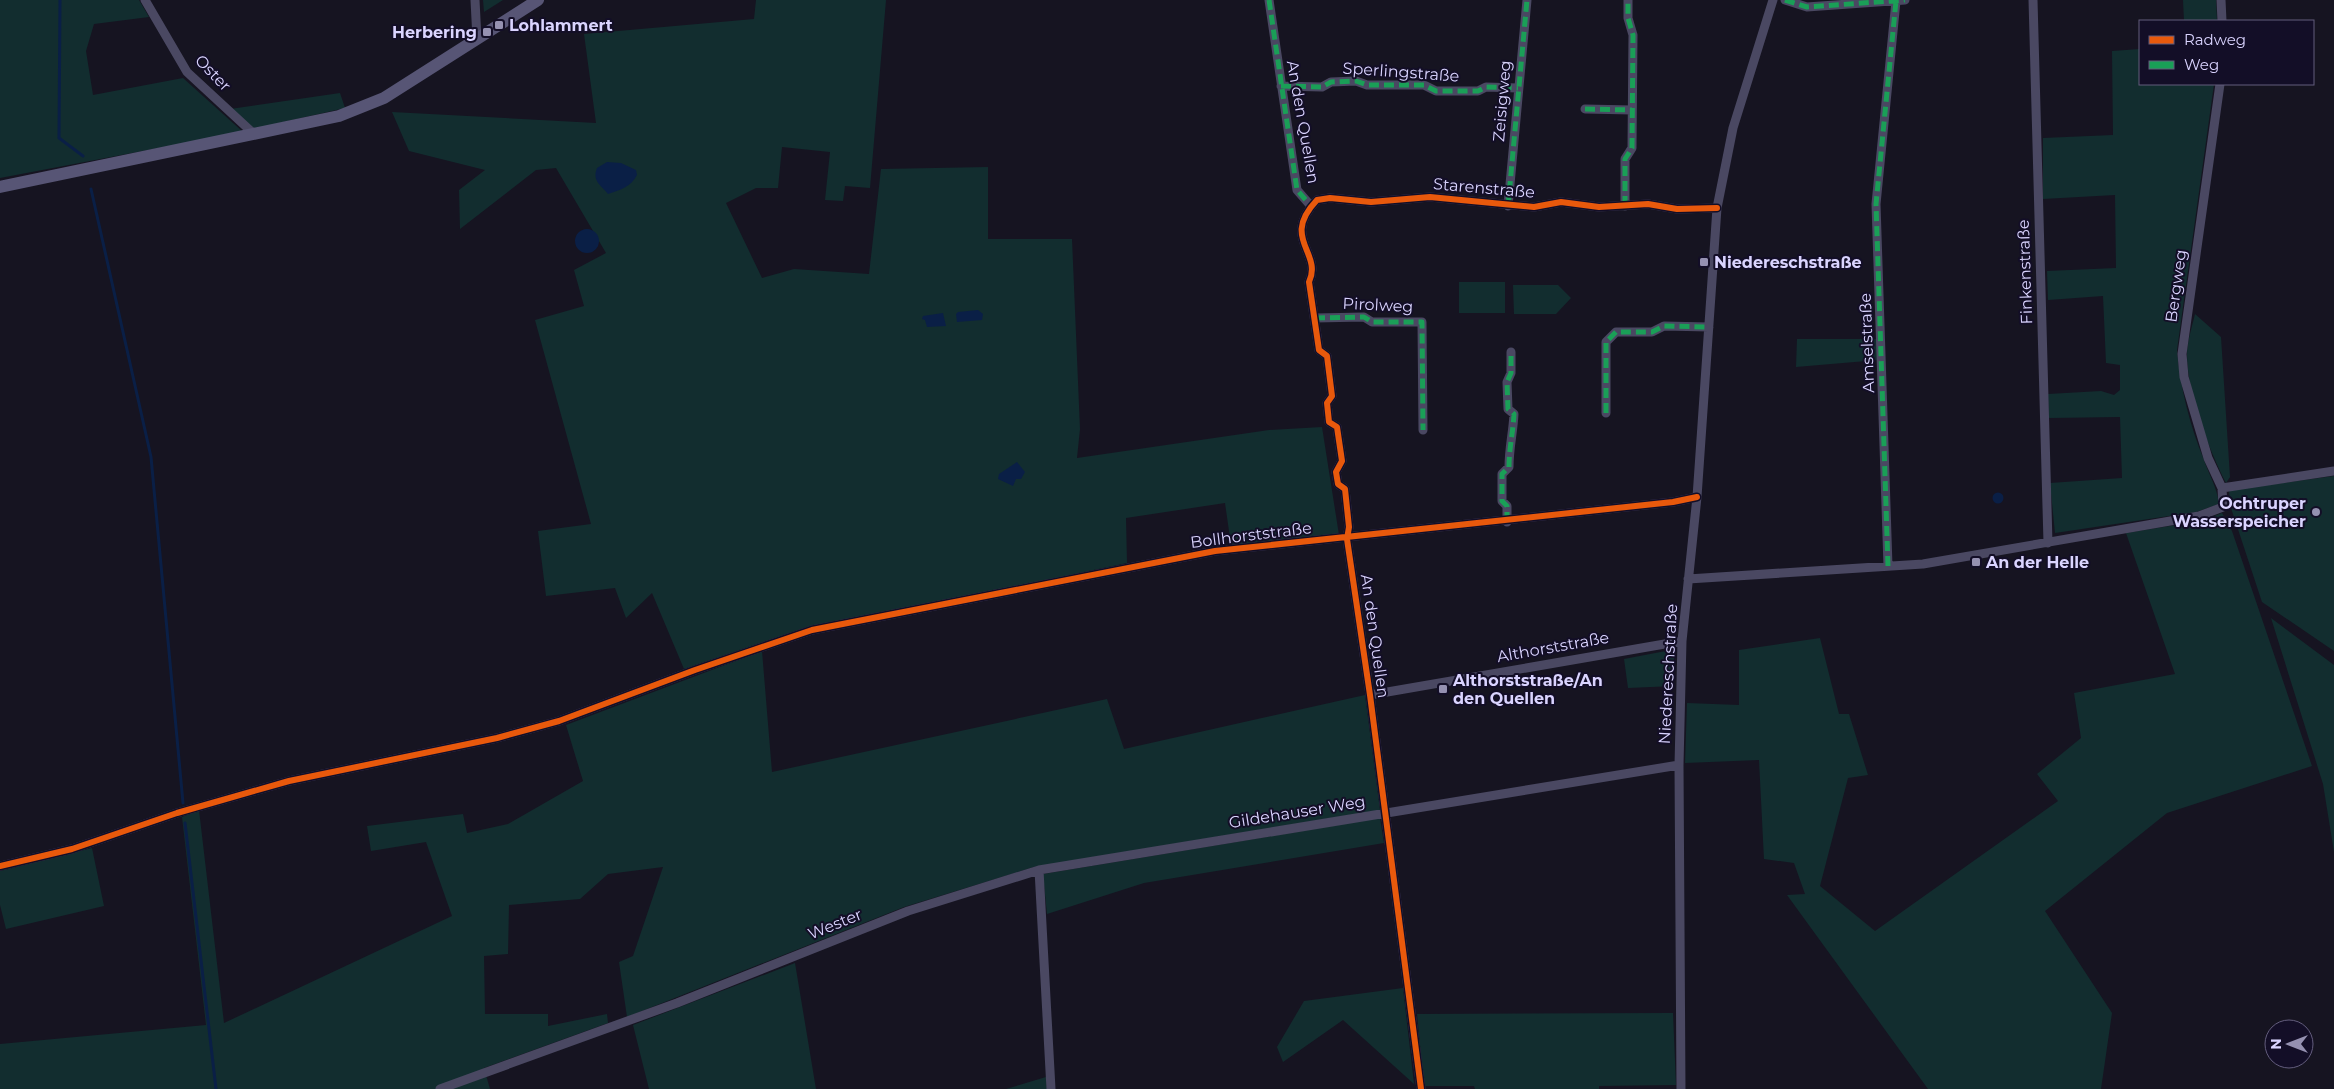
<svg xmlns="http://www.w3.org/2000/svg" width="2334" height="1089" viewBox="0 0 2334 1089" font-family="Montserrat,sans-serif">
  <rect width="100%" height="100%" fill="#161421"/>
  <!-- green -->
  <path fill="#122d2f" d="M 0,0 L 139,0 L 149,17 L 94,24 L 86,51 L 93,95 L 183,78 L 243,132 L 0,178 Z
    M 483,0 L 503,0 L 484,12 Z
    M 756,0 L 886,0 L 870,188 L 845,186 L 843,201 L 825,200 L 830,152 L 782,147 L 778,188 L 756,188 L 726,203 L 762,278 L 794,269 L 869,274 L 881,169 L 988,167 L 988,239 L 1072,239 L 1080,429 L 1077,458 L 1269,430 L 1322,427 L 1339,535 L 1231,545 L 1225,503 L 1126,518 L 1127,563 L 812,630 L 810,626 L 684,669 L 652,593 L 626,618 L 615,588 L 546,596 L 538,531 L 591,524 L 535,320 L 584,306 L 574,270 L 606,253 L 556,168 L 536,170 L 460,229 L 459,190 L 485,170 L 409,151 L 392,112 L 596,123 L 584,34 L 754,19 Z
    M 2183,0 L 2216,0 L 2217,21 L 2184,21 Z
    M 2140,49 L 2140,84 L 2214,84 L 2177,350 C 2180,387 2190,426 2204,460 C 2209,475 2217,487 2219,504 L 2196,512 L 2055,533 L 2050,483 L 2122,478 L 2120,417 L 2049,418 L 2048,394 L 2101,391 L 2114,395 L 2120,390 L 2120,365 L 2106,363 L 2103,296 L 2048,300 L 2047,271 L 2116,268 L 2115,195 L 2043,199 L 2043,138 L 2113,135 L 2112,51 Z
    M 340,93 L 345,108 L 253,129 L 230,109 Z
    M 1459,282 L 1505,282 L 1505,313 L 1459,313 Z
    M 1513,285 L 1558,285 L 1571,298 L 1556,314 L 1514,314 Z
    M 2195,314 L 2221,337 L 2230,477 L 2226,483 C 2209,450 2187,392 2187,355 C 2187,342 2192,327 2195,314 Z
    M 1797,339 L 1877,339 L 1878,360 L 1796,367 Z
    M 2334,476 L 2334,651 L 2262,602 L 2230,505 L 2229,490 Z
    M 2222,513 L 2232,531 L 2312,766 L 2167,813 L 2045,911 L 2112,1013 L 2101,1089 L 1928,1089 L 1787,895 L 1805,894 L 1794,863 L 1764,859 L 1759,760 L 1685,763 L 1687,703 L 1739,705 L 1739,650 L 1820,638 L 1839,714 L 1849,714 L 1868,775 L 1848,778 L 1820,886 L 1875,931 L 2058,801 L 2037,774 L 2081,738 L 2074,693 L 2175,674 L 2126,533 L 2201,521 Z
    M 2271,618 L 2334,665 L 2334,852 L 2323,784 Z
    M 1671,650 L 1674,656 L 1674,686 L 1628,688 L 1624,659 Z
    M 762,651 L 772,772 L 1107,699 L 1124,749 L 1365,695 L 1380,810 L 1034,867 L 904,907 L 627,1017 L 619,962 L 633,956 L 663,867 L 608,874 L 580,899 L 509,905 L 508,954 L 484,956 L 485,1014 L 548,1014 L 548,1026 L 607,1014 L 608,1023 L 484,1068 L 490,1089 L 0,1089 L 0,1044 L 206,1025 L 182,817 L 199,810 L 224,1023 L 452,916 L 426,842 L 371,851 L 367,826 L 463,814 L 467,833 L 508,824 L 583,781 L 566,725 Z
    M 1380,818 L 1384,843 L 1144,883 L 1047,914 L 1043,874 Z
    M 92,848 L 104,906 L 6,929 L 0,905 L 0,871 Z
    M 795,963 L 816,1089 L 649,1089 L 633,1025 Z
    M 1403,988 L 1414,1084 L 1343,1020 L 1283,1062 L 1277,1047 L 1304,1001 Z
    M 1673,1013 L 1676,1085 L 1599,1086 L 1599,1089 L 1475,1089 L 1474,1086 L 1424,1086 L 1417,1014 Z
    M 1046,1077 L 1047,1089 L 1006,1089 Z"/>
  <!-- water -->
  <path fill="#0a1f46" d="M 607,162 L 621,163 L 636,170 L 637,175 C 631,187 620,190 608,194 C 600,184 592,181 597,168 Z
    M575 241a12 12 0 1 1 24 0a12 12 0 1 1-24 0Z
    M 978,310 L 983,314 L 982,320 L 957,322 L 956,314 L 958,312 Z
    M 943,313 L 946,326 L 927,327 L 925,320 L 922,319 L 923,316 Z
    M 1017,462 L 1025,472 L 1021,479 L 1016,479 L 1013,486 L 998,479 L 999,474 Z
    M1992.5 498a5.5 5.5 0 1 1 11 0a5.5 5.5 0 1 1-11 0Z"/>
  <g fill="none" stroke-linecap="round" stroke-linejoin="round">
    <!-- stream -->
    <path stroke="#0a1f46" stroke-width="3" d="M 60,0 L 59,138 L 83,156
      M 91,189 L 151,457 L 183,803
      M 185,823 L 216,1089"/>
    <!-- minor -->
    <path stroke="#4a4862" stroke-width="9" d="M 145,0 L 187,72 L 254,134
      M 475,0 L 477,39
      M 1269,0 L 1297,190 L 1311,206
      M 1785,0 L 1807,7 L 1905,0
      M 2033,0 L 2048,543
      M 2221,0 L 2222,21
      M 1281,86 L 1322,87 L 1331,82 L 1356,81 L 1367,85 L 1424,85 L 1436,91 L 1478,91 L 1486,87 L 1518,88
      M 1585,109 L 1632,110
      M 1508,206 L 1527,0
      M 1625,206 L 1625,159 L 1632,148 L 1633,35 L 1628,18 L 1628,0
      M 1315,318 L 1364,317 L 1372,322 L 1422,322 L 1423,430
      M 1606,413 L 1606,342 L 1616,332 L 1652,332 L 1664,326 L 1709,327
      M 2222,488 L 2334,471
      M 1507,522 L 1507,506 L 1502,501 L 1502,474 L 1509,467 C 1509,448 1513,433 1514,414 L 1508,409 L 1507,382 L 1511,373 L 1511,352
      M 1888,566 L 1876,204 L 1896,1
      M 1688,579 L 1923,564 L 2199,516 L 2223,507 L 2222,488 L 2208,458 L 2184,377 L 2182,354 L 2220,84
      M 1370,695 L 1682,641
      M 0,866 L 72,849 L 177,813 L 289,781 L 497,738 L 559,721 L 695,670 L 812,630 L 1215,551 L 1673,502 L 1697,497
      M 1039,870 L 1051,1089
      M 440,1089 L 677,1003 L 908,911 L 1039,870 L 1679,765
      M 1421,1089 L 1370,695 L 1347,539 L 1349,527 L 1345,489 L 1338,484 L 1336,472 L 1342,461 L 1337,427 L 1329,422 L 1327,403 L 1332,396 L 1327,356 L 1319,350 L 1309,282 C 1323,252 1280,239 1317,200 L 1330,198 L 1371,202 L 1430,197 L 1534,207 L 1561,202 L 1599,207 L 1648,204 L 1677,209 L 1717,208
      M 1681,1089 L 1679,765 L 1682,641 L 1697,497 L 1717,208 L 1733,128 L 1773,0"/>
    <!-- secondary -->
    <path stroke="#575575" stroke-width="12" d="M 0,187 L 339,116 L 384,98 L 538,0"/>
    <!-- quiet -->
    <path stroke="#1a9f57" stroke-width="5" stroke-dasharray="10 5" stroke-linecap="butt" d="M 1269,0 L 1297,190 L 1311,206
      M 1785,0 L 1807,7 L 1905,0
      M 1281,86 L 1322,87 L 1331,82 L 1356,81 L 1367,85 L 1424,85 L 1436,91 L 1478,91 L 1486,87 L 1518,88
      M 1585,109 L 1632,110
      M 1508,206 L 1527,0
      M 1625,206 L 1625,159 L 1632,148 L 1633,35 L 1628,18 L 1628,0
      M 1315,318 L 1364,317 L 1372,322 L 1422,322 L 1423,430
      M 1606,413 L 1606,342 L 1616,332 L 1652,332 L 1664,326 L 1709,327
      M 1507,522 L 1507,506 L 1502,501 L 1502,474 L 1509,467 C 1509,448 1513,433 1514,414 L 1508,409 L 1507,382 L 1511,373 L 1511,352
      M 1888,566 L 1876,204 L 1896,1"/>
    <defs>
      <path id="cycleway" d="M 0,866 L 72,849 L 177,813 L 289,781 L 497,738 L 559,721 L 695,670 L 812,630 L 1215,551 L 1673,502 L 1697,497
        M 1421,1089 L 1370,695 L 1347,539 L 1349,527 L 1345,489 L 1338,484 L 1336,472 L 1342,461 L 1337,427 L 1329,422 L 1327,403 L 1332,396 L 1327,356 L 1319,350 L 1309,282 C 1323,252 1280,239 1317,200 L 1330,198 L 1371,202 L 1430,197 L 1534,207 L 1561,202 L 1599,207 L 1648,204 L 1677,209 L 1717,208"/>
    </defs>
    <!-- cycleway casing -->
    <use href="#cycleway" stroke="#130e27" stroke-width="9"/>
    <!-- cycleway -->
    <use href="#cycleway" stroke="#e8590c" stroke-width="6"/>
  </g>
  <!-- markers -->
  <g fill="#9591b1" stroke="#130e27" stroke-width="2">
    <rect x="494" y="20" width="10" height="10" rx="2.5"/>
    <rect x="482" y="27" width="10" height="10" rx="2.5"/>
    <rect x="1699" y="257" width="10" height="10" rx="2.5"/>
    <circle cx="2316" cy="512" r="5"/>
    <rect x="1971" y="557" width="10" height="10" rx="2.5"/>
    <rect x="1438" y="684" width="10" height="10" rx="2.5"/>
  </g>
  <g text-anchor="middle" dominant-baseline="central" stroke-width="4" stroke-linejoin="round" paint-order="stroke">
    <!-- poi labels -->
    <g font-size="16" font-weight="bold" fill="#dad4ff" stroke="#130e27" text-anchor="start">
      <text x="509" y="25">Lohlammert</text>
      <text x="477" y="32" text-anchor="end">Herbering</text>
      <text x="1714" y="262">Niedereschstraße</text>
      <text x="2306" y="503" text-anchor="end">Ochtruper<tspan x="2306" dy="18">Wasserspeicher</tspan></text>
      <text x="1986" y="562">An der Helle</text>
      <text x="1453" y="680">Althorststraße/An<tspan x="1453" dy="18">den Quellen</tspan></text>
    </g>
    <!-- street labels -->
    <g font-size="16" fill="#dad4ff" stroke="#130e27">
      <text transform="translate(1401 72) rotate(4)">Sperlingstraße</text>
      <text transform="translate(213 73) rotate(46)">Oster</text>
      <text transform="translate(1502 101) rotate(-85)">Zeisigweg</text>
      <text transform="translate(1303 122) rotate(80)">An den Quellen</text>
      <text transform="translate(1484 188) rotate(5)">Starenstraße</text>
      <text transform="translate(2025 272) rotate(-92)">Finkenstraße</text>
      <text transform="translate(2176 286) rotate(-82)">Bergweg</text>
      <text transform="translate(1378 305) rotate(3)">Pirolweg</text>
      <text transform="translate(1867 343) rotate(-92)">Amselstraße</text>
      <text transform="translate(1251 535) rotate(-7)">Bollhorststraße</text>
      <text transform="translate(1375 636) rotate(82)">An den Quellen</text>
      <text transform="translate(1553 647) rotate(-10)">Althorststraße</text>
      <text transform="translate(1668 674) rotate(-87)">Niedereschstraße</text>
      <text transform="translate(1297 812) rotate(-9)">Gildehauser Weg</text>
      <text transform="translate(835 924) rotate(-22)">Wester</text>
    </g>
  </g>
  <!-- legend -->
  <rect x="2139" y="20" width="175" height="65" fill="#130e27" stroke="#635d7d"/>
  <rect x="2149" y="36" width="25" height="8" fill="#e8590c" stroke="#635d7d"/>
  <text x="2184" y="45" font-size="15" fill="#dad4ff">Radweg</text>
  <rect x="2149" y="61" width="25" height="8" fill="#1a9f57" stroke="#635d7d"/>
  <text x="2184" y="70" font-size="15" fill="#dad4ff">Weg</text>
  <!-- north arrow -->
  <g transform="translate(2289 1044) rotate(270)"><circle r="24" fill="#130e27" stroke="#635d7d"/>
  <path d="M0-4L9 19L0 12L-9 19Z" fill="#9591b1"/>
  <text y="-8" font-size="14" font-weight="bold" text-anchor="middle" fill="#dad4ff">N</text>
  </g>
</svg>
